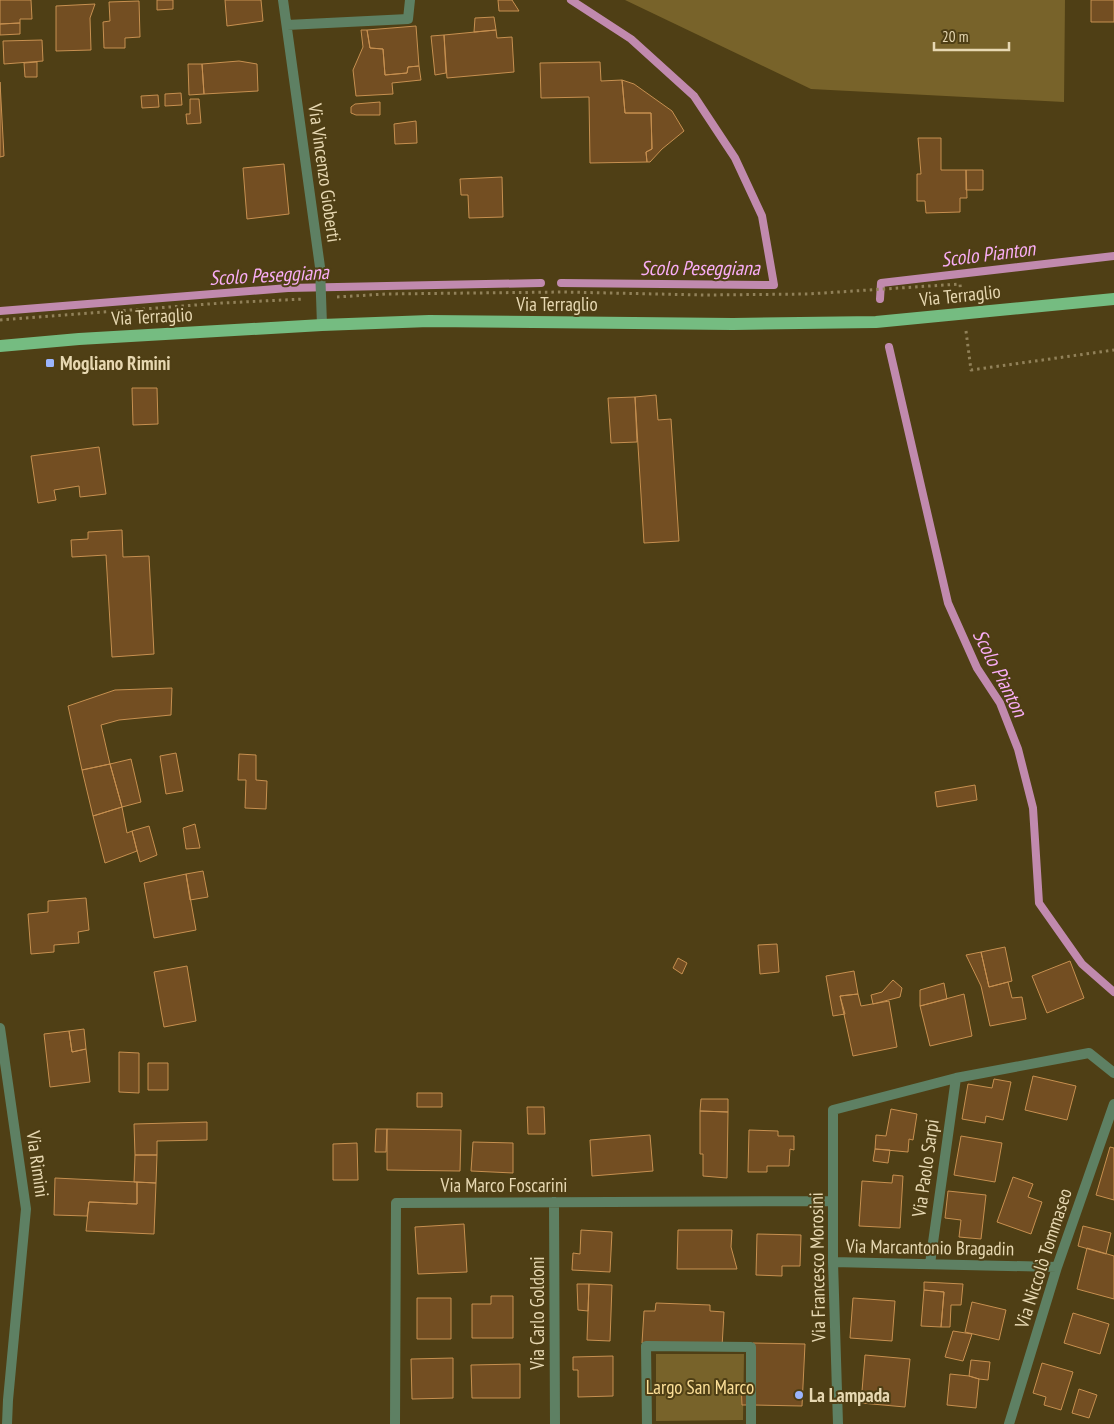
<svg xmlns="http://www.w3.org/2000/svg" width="1114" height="1424" viewBox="0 0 1114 1424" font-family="'PT Sans Narrow',sans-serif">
  <rect width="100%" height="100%" fill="#4f3f15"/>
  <!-- green -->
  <path fill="#78632a" d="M 625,0 L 1065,0 L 1064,102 L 811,89 Z
    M 656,1354 L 744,1354 L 743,1420 L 656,1421 Z"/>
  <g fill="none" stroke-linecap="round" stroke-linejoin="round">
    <!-- stream -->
    <path stroke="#c18aae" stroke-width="8" d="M 561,283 L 774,285 L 762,216 L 735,158 L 694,96 L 631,39 L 571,0
      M 880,299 L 881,283 L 1114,256
      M 0,311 L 288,288 L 541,283
      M 889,347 L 948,603 L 977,668 L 1000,703 L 1018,749 L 1033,808 L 1039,903 L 1082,964 L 1114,992"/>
  </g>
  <!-- building -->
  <path fill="#734e22" stroke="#c79050" d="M 0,0 L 31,0 L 32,19 L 20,19 L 20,23 L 0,24 Z
    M 157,0 L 173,0 L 173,9 L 157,10 Z
    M 225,0 L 261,0 L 263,21 L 227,26 Z
    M 498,0 L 512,0 L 519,11 L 499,11 Z
    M 1091,0 L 1114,0 L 1114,22 L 1091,22 Z
    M 139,1 L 140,37 L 125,38 L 125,48 L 104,48 L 103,22 L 110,21 L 109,2 Z
    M 95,4 L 90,18 L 91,50 L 56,51 L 56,6 Z
    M 494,17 L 496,30 L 474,32 L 475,18 Z
    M 20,23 L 20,34 L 0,35 L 0,24 Z
    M 416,26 L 419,66 L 408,67 L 407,73 L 385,75 L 383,49 L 370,48 L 367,30 Z
    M 361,30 L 367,30 L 370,48 L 383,49 L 385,75 L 407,73 L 408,67 L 419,66 L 421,80 L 392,83 L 393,94 L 356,96 L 353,70 L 363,47 Z
    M 496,30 L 497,38 L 512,37 L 514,72 L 447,78 L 444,35 Z
    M 444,35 L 446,73 L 435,75 L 431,36 Z
    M 42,40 L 43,61 L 4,64 L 3,41 Z
    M 239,61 L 257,64 L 258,91 L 204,94 L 202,64 Z
    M 37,62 L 37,77 L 25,77 L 24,63 Z
    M 600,62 L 601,81 L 622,80 L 625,113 L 651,113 L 652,149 L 646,152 L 647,162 L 590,163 L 589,97 L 541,98 L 540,63 Z
    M 188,64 L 202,64 L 204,94 L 189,95 Z
    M 622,80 L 634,84 L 672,111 L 684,131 L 662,149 L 650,162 L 647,162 L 646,152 L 652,149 L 651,113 L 625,113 Z
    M 0,82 L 4,156 L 0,157 Z
    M 181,93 L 182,105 L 165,106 L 165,94 Z
    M 158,95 L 159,107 L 142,108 L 141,96 Z
    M 190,99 L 199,99 L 201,123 L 187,124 L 186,114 L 190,114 Z
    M 380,102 L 380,115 L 356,115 L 351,113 L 351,107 L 355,104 Z
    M 416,121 L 417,143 L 395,144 L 394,124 Z
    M 918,138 L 941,138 L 941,170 L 966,170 L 967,198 L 960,198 L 960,212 L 926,213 L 925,201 L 917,201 L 917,174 L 921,174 Z
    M 284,164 L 289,214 L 247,219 L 243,168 Z
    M 966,170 L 983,170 L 983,190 L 966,190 Z
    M 502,177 L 503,217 L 469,218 L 468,195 L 461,195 L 460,179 Z
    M 132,388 L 157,388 L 158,424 L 133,425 Z
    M 656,395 L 658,420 L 671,419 L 679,541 L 644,543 L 635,397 Z
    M 635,397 L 637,442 L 611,443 L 608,398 Z
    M 99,447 L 106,494 L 80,497 L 79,486 L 54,490 L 56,500 L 38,503 L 31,456 Z
    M 122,530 L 123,557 L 149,556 L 154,654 L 112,657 L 106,555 L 72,557 L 71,540 L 88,539 L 88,532 Z
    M 172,688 L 171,715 L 119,720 L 101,725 L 110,764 L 82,770 L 68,706 L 115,690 Z
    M 176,753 L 183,791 L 166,794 L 160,756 Z
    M 239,754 L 256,755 L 256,780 L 267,781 L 266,809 L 245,808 L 246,780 L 238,780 Z
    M 131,759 L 141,802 L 122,807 L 110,764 Z
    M 110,764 L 122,807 L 93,816 L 82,770 Z
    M 975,785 L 977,800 L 937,807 L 935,792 Z
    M 122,807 L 127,833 L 132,831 L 137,851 L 105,863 L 93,816 Z
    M 195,824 L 200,848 L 186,849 L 183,828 Z
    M 149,826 L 157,855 L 140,862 L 132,831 Z
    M 203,871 L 208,897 L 190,900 L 186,874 Z
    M 186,874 L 196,930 L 154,938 L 144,883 Z
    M 86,898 L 89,930 L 78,932 L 79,943 L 54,945 L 54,952 L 31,954 L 28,914 L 48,912 L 48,901 Z
    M 777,944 L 779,972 L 760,974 L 758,945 Z
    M 1005,947 L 1012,981 L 989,987 L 981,952 Z
    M 981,952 L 989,987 L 1008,982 L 1012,998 L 1022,997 L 1026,1019 L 990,1026 L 981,986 L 966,955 Z
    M 678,958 L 687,963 L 682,974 L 673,968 Z
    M 1070,961 L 1084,998 L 1047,1013 L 1032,976 Z
    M 187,966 L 196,1021 L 164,1027 L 154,972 Z
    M 854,971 L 858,994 L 840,996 L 845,1014 L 833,1016 L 826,976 Z
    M 893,980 L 902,988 L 900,997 L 873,1004 L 871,995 L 882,992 Z
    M 944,983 L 947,999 L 920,1006 L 920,990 Z
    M 858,994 L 861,1006 L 889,1001 L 897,1047 L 853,1056 L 840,996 Z
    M 964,994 L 972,1036 L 930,1046 L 920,1006 Z
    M 84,1029 L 86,1049 L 72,1052 L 69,1031 Z
    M 69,1031 L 72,1052 L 86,1049 L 90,1082 L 50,1087 L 44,1034 Z
    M 119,1052 L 139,1053 L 139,1093 L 119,1092 Z
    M 148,1063 L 168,1063 L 168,1090 L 148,1090 Z
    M 1033,1076 L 1076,1086 L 1067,1120 L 1025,1110 Z
    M 994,1079 L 1011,1082 L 1003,1120 L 986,1116 L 985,1123 L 962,1119 L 968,1084 L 992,1088 Z
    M 417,1093 L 442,1093 L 442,1107 L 417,1107 Z
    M 701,1099 L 728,1099 L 728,1112 L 700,1111 Z
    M 527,1107 L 544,1107 L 545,1134 L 528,1134 Z
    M 891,1109 L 917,1114 L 913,1140 L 909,1139 L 908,1152 L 875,1149 L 876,1135 L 886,1136 Z
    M 700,1111 L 728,1112 L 727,1178 L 703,1176 L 703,1154 L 700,1154 Z
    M 207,1122 L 207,1140 L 157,1141 L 157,1155 L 135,1155 L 134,1124 Z
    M 376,1129 L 387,1129 L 386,1152 L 375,1152 Z
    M 387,1129 L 461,1130 L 460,1171 L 387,1170 Z
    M 749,1130 L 778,1131 L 778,1136 L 794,1136 L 794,1150 L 790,1149 L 789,1166 L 767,1166 L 767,1172 L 748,1172 Z
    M 650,1135 L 653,1171 L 592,1176 L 590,1140 Z
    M 961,1136 L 1002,1143 L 995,1182 L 954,1175 Z
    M 473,1142 L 513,1143 L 513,1173 L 471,1171 Z
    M 357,1143 L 358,1180 L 333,1180 L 333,1144 Z
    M 1110,1147 L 1114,1148 L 1114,1200 L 1096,1195 Z
    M 875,1149 L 890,1150 L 888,1163 L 873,1161 Z
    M 135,1155 L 157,1155 L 156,1183 L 134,1182 Z
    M 893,1175 L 903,1176 L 900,1228 L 859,1226 L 862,1181 L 892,1183 Z
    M 1013,1177 L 1033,1184 L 1028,1197 L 1042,1202 L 1031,1234 L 997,1222 Z
    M 55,1178 L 137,1182 L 137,1204 L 89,1202 L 87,1216 L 54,1215 Z
    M 137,1182 L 156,1183 L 154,1234 L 86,1231 L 89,1202 L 137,1204 Z
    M 948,1191 L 986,1195 L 981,1239 L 959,1237 L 961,1220 L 945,1218 Z
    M 464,1224 L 467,1272 L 418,1274 L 415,1227 Z
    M 1083,1226 L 1111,1233 L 1106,1254 L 1078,1246 Z
    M 581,1230 L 612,1232 L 610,1272 L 572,1270 L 573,1253 L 580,1254 Z
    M 678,1230 L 732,1230 L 731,1247 L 737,1269 L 677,1269 Z
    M 757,1234 L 801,1235 L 800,1266 L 782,1266 L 782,1276 L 756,1275 Z
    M 1087,1248 L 1114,1256 L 1114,1299 L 1077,1289 Z
    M 924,1282 L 963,1284 L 961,1305 L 951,1305 L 950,1327 L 941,1327 L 944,1292 L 924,1290 Z
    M 577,1284 L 589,1284 L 588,1311 L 578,1310 Z
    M 589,1284 L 612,1285 L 610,1341 L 587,1340 Z
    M 924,1290 L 944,1292 L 941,1327 L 921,1326 Z
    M 491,1296 L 513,1296 L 513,1338 L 472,1338 L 472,1304 L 491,1304 Z
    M 417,1298 L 451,1298 L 451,1339 L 417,1339 Z
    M 853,1298 L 895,1301 L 892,1341 L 850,1338 Z
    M 972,1302 L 1006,1310 L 999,1340 L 965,1332 Z
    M 656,1303 L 710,1305 L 710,1311 L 724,1312 L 722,1347 L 642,1343 L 644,1311 L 655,1311 Z
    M 1073,1313 L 1109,1324 L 1100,1354 L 1064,1343 Z
    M 953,1331 L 972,1334 L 963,1361 L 945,1357 Z
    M 753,1343 L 805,1344 L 802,1406 L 753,1405 Z
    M 865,1355 L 910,1359 L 905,1407 L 861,1403 Z
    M 613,1356 L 613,1396 L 578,1397 L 578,1370 L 573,1370 L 573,1357 Z
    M 453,1358 L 453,1398 L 412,1399 L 411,1359 Z
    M 971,1360 L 990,1362 L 988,1380 L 979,1379 L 969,1376 Z
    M 1042,1363 L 1073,1372 L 1061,1410 L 1044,1405 L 1046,1397 L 1033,1393 Z
    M 520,1364 L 520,1398 L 472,1398 L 471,1365 Z
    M 950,1374 L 969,1376 L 979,1379 L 976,1408 L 947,1405 Z
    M 741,1383 L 753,1383 L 753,1405 L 742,1405 Z
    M 1079,1389 L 1097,1395 L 1089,1418 L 1072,1413 Z"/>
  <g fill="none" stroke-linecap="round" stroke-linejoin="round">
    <!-- path -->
    <path stroke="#918159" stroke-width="3" stroke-dasharray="2.5 4" stroke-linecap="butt" d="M 337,297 L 385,294 L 563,292 L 704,295 L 808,294 L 960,284 L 961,295
      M 0,320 L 222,303 L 304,299
      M 966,331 L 971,370 L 1114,350"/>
    <!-- street -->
    <path stroke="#5e8063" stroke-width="10" d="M 283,0 L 320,267 L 322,325
      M 287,25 L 408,19 L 410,0
      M 0,1028 L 26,1209 L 8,1400 L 7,1424
      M 554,1202 L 555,1424
      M 833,1262 L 1057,1267
      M 930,1264 L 956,1078
      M 395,1424 L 396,1203 L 832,1201
      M 647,1424 L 646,1346 L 751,1347 L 751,1424
      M 838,1424 L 833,1262 L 833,1110 L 956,1078 L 1089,1053 L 1114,1073
      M 1009,1424 L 1057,1267 L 1114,1104"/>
    <!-- primary -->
    <path stroke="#75bc81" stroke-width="12" d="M 0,346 L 79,339 L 322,325 L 429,321 L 733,324 L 876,322 L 1114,299"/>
  </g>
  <!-- markers -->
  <g fill="#9bb5fd" stroke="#4f3f15" stroke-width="2">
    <rect x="45" y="358" width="10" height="10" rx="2.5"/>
    <circle cx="799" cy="1395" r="5"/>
  </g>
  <g text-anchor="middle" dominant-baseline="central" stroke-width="4" stroke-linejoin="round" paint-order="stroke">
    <!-- street labels -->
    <g font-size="19" fill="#e7d8b2" stroke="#4f3f15">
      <text transform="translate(325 173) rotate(82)">Via Vincenzo Gioberti</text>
      <text transform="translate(960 295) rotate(-6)">Via Terraglio</text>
      <text x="557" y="304">Via Terraglio</text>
      <text transform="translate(152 316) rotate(-3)">Via Terraglio</text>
      <text transform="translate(38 1164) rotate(82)">Via Rimini</text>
      <text transform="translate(925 1168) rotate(-82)">Via Paolo Sarpi</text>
      <text x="504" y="1185">Via Marco Foscarini</text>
      <text transform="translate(930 1247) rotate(1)">Via Marcantonio Bragadin</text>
      <text transform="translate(1043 1258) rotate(-72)">Via Niccolò Tommaseo</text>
      <text transform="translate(817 1267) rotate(-91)">Via Francesco Morosini</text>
      <text transform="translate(537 1313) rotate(-90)">Via Carlo Goldoni</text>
    </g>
    <!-- poi labels -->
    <g font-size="19" font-weight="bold" fill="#e7d8b2" stroke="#4f3f15" text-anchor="start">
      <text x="60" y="363">Mogliano Rimini</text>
      <text x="809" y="1395">La Lampada</text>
    </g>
    <!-- park labels -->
    <g font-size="19" fill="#fde098" stroke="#4f3f15">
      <text x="700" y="1387">Largo San Marco</text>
    </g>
    <!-- water labels -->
    <g font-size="20" font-style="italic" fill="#f9adf5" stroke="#4f3f15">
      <text transform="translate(988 254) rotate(-7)">Scolo Pianton</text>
      <text x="700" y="268">Scolo Peseggiana</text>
      <text transform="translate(269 275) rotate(-3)">Scolo Peseggiana</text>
      <text transform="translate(1000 673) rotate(63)">Scolo Pianton</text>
    </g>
  </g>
  <!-- scale -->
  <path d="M934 42v8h75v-8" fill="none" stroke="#e7d8b2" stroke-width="2.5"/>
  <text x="942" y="42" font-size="15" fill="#e7d8b2" stroke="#4f3f15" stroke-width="4" paint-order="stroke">20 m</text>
</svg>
